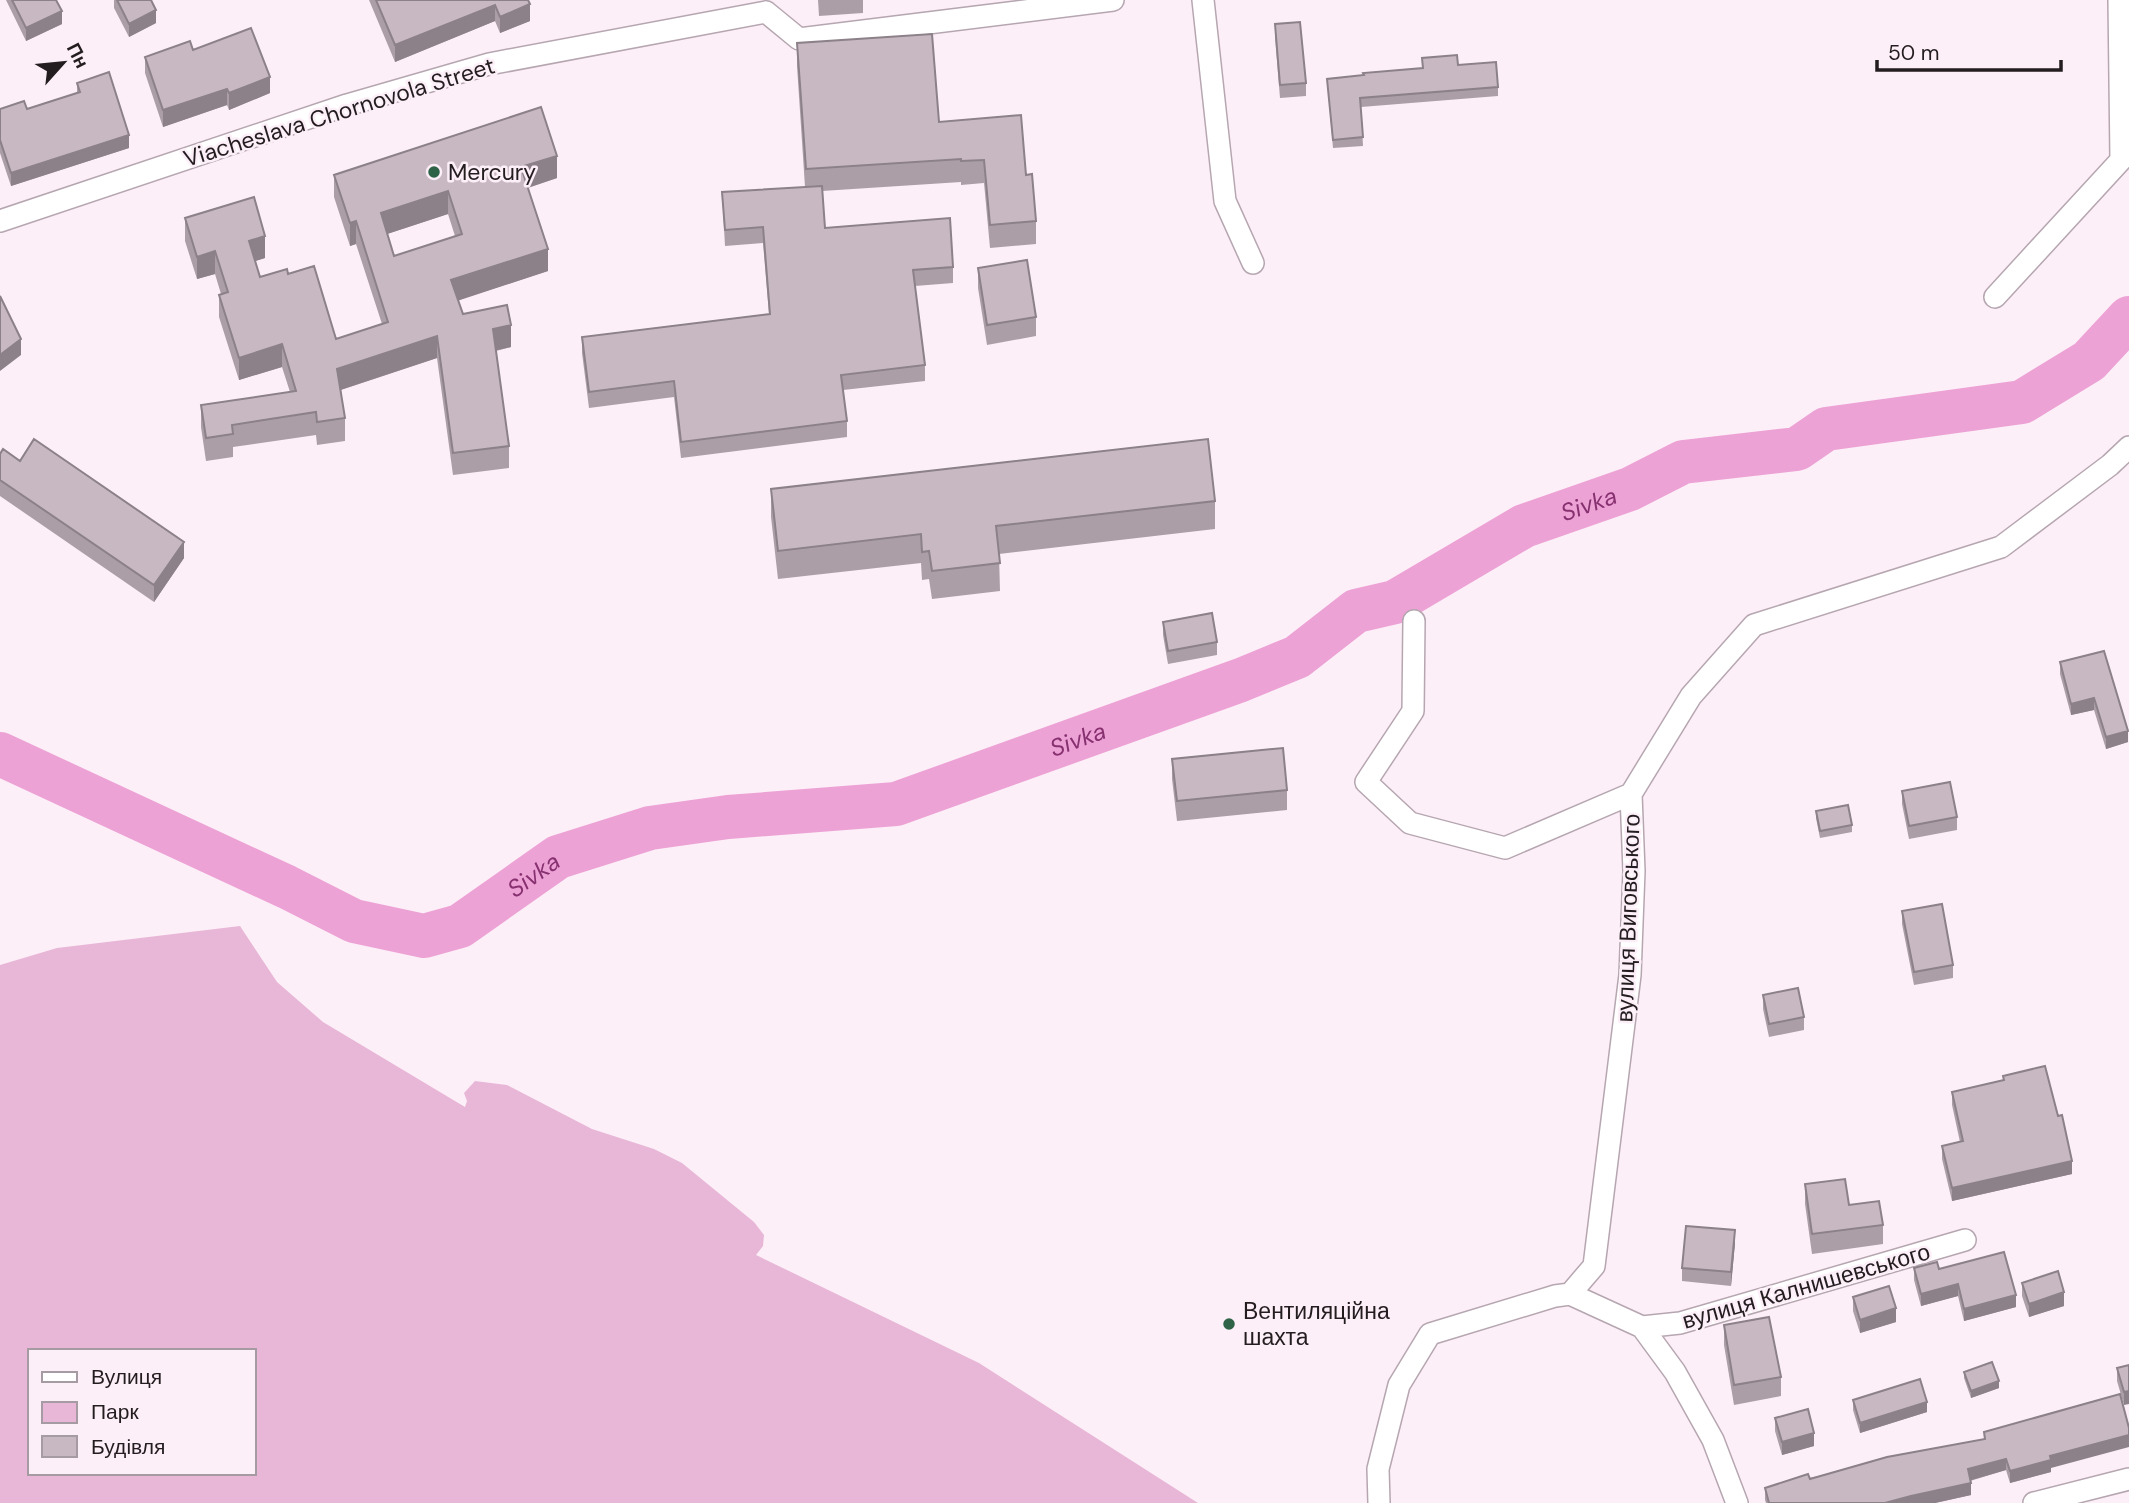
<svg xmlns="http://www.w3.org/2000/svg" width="2129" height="1503" viewBox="0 0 2129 1503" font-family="'DM Sans',sans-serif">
  <rect width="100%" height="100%" fill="#fdeff8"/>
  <!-- green -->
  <path fill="#e8b7d7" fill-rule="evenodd" d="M 240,926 L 277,982 L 323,1022 L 465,1107 L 467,1101 L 464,1093 L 475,1081 L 507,1085 L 592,1129 L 654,1149 L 682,1163 L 754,1222 L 764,1235 L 763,1246 L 756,1255 L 979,1363 L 1198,1503 L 0,1503 L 0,965 L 57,948 ZM 30,1351 L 254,1351 L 254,1473 L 30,1473 Z"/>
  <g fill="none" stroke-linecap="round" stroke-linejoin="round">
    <!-- river -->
    <path stroke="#eda2d5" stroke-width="44" id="s1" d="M 0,754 L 287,887 L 354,921 L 424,936 L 460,926 L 558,857 L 650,828 L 728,817 L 896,804 L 1241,680 L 1297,657 L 1356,611 L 1395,602 L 1524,526 L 1630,489 L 1683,462 L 1797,449 L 1826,429 L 2022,402 L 2089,361 L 2129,318"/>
    <defs>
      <path id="minor" d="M 1203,0 L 1225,201 L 1253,263
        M 766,12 L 799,39 L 1113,0
        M 0,221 L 347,105 L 489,64 L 766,12
        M 1995,297 L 2121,160 L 2119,0
        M 1414,621 L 1413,711 L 1366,782 L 1410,823 L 1505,848 L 1631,794
        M 1570,1294 L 1642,1327 L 1680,1323 L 1965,1240
        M 1642,1327 L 1675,1372 L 1713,1440 L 1737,1503
        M 1379,1503 L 1378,1469 L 1399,1385 L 1430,1334 L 1555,1296 L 1570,1294 L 1594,1266 L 1630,975 L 1634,871 L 1631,794 L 1691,696 L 1754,625 L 2001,547 L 2110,465 L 2129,447
        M 2034,1503 L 2129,1479"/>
    </defs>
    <!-- minor casing -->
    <use href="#minor" stroke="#b6a6b0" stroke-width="24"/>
    <!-- minor -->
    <use href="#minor" stroke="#fff" stroke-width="21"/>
  </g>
  <!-- wall -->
  <path fill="#ac9ea7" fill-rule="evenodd" d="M 6,0 L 56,0 L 62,24 L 26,41 Z
    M 114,0 L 151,0 L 156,23 L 129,37 L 114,8 Z
    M 369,0 L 528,0 L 530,21 L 500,33 L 495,21 L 395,62 Z
    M 818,0 L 863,0 L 863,13 L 819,16 Z
    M 1275,24 L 1306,83 L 1306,96 L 1280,98 L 1275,37 Z
    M 797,43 L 939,122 L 1026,175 L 1036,221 L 1036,244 L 990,248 L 984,183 L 961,185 L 961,182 L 822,191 L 825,228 L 953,267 L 953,283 L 915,286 L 925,365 L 925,381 L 843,390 L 847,421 L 847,437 L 681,458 L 674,397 L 589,408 L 582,353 L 582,337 L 769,314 L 763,243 L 725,246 L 722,192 L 805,187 L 797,66 Z
    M 145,57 L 270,93 L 229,110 L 227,105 L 163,127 L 145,73 Z
    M 1458,65 L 1498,87 L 1498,96 L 1361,107 L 1363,146 L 1333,148 L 1327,79 Z
    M 77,83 L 129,148 L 11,186 L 0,153 L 0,109 L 27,109 L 77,93 Z
    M 334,175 L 557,178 L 528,188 L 548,271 L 458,300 L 463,314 L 511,347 L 496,351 L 509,446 L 509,468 L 453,475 L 437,358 L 341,390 L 345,418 L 345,441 L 317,445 L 316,435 L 233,447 L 233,457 L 206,461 L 201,427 L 201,405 L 290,392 L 282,367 L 239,380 L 219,317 L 219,295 L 221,294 L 215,274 L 197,279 L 185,241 L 185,218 L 265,258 L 255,261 L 260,277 L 288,274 L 336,339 L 382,324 L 356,244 L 350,246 L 334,197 ZM 448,214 L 455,236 L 394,256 L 387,234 Z
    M 978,268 L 1036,317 L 1036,336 L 987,345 L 978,288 Z
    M 0,454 L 20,461 L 184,558 L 154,602 L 0,496 Z
    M 771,489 L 1215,501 L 1215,529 L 999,554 L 1000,591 L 932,599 L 929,579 L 922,580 L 921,563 L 778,579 L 771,517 Z
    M 1163,622 L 1217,642 L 1217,655 L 1168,664 L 1163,635 Z
    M 2104,651 L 2128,742 L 2106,749 L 2094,710 L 2071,715 L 2060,674 L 2060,662 Z
    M 1172,759 L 1287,790 L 1287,810 L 1177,821 L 1172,779 Z
    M 1902,791 L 1957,817 L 1957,830 L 1909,839 L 1902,804 Z
    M 1816,811 L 1852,825 L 1852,832 L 1820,838 L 1816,818 Z
    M 1902,911 L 1953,965 L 1953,978 L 1914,985 L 1902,924 Z
    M 1763,995 L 1804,1017 L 1804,1030 L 1769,1037 L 1763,1009 Z
    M 2003,1076 L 2072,1174 L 1952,1201 L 1942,1159 L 1942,1146 L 1960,1142 L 1952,1105 L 1952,1092 L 2003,1080 Z
    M 1805,1184 L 1849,1205 L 1883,1225 L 1883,1244 L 1812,1254 L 1805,1204 Z
    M 1735,1243 L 1731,1286 L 1682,1281 L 1682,1268 Z
    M 1914,1268 L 1939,1269 L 2016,1307 L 1964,1321 L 1958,1296 L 1921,1306 L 1914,1280 Z
    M 2022,1283 L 2064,1306 L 2029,1317 L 2022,1296 Z
    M 1853,1297 L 1896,1322 L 1860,1333 L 1853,1311 Z
    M 1724,1325 L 1781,1377 L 1781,1396 L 1734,1405 L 1724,1345 Z
    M 2129,1365 L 2124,1405 L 2117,1381 L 2117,1368 Z
    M 1964,1372 L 1999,1388 L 1971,1398 L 1964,1378 Z
    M 1853,1400 L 1927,1412 L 1860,1433 L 1853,1410 Z
    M 1775,1418 L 1814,1446 L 1782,1455 L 1775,1431 Z
    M 1984,1432 L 2051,1468 L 2051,1472 L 2010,1483 L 2006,1470 L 1970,1481 L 1971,1495 L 1935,1503 L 1766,1503 L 1765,1500 L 1765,1488 L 1984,1439 Z"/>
  <!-- shaded-wall -->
  <path fill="#8c8188" d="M 530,4 L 530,21 L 500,33 L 500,17 Z
    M 495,5 L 495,21 L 395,62 L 395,45 Z
    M 156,10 L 156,23 L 129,37 L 129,24 Z
    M 62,11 L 62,24 L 26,41 L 26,28 Z
    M 270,77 L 270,93 L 229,110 L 229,93 Z
    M 227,89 L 227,105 L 163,127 L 163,110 Z
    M 129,135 L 129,148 L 11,186 L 11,173 Z
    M 557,156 L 557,178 L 521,190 L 521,167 Z
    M 448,191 L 448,214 L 381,236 L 381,213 Z
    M 356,221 L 356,244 L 350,246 L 350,223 Z
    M 265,236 L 265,258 L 249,263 L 249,241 Z
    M 548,249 L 548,271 L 451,303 L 451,280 Z
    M 215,251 L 215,274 L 197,279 L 197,257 Z
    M 511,325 L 511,347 L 493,351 L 493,329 Z
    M 437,336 L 437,358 L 337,391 L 337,369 Z
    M 21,339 L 21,355 L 0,371 L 0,355 Z
    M 282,344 L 282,367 L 239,380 L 239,358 Z
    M 184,542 L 184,558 L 154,602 L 154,585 Z
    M 2094,698 L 2094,710 L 2071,715 L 2071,704 Z
    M 2128,731 L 2128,742 L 2106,749 L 2106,737 Z
    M 2072,1161 L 2072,1174 L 1952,1201 L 1952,1188 Z
    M 1735,1230 L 1735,1243 L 1731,1286 L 1731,1272 Z
    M 1958,1284 L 1958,1296 L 1921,1306 L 1921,1294 Z
    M 2064,1292 L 2064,1306 L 2029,1317 L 2029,1304 Z
    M 2016,1295 L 2016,1307 L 1964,1321 L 1964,1309 Z
    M 1896,1308 L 1896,1322 L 1860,1333 L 1860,1320 Z
    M 1999,1381 L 1999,1388 L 1971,1398 L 1971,1391 Z
    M 2129,1391 L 2129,1404 L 2124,1405 L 2124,1392 Z
    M 1927,1402 L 1927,1412 L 1860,1433 L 1860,1423 Z
    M 1814,1433 L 1814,1446 L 1782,1455 L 1782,1442 Z
    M 2129,1435 L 2129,1447 L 2051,1468 L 2051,1472 L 2010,1483 L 2010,1471 L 2050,1456 Z
    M 2006,1459 L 2006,1470 L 1968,1481 L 1968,1469 Z
    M 1971,1483 L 1971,1495 L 1935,1503 L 1885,1503 L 1911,1496 Z"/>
  <!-- building -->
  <path fill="#c8b8c2" stroke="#8c8188" stroke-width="2" fill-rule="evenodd" d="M 12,0 L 56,0 L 62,11 L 26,28 Z
    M 117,0 L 151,0 L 156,10 L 129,24 Z
    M 376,0 L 528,0 L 530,4 L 500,17 L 495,5 L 395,45 Z
    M 1300,22 L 1306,83 L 1280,85 L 1275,24 Z
    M 251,28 L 270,77 L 229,93 L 227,89 L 163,110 L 145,57 L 190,41 L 193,50 Z
    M 932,34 L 939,122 L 1021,115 L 1026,175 L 1032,174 L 1036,221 L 990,225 L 984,160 L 961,161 L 961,159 L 806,169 L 797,43 Z
    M 1457,55 L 1458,65 L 1496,62 L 1498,87 L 1360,98 L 1363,137 L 1333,140 L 1327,79 L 1364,75 L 1363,73 L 1423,68 L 1422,58 Z
    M 109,72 L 129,135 L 11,173 L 0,140 L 0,109 L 24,101 L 27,109 L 80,92 L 77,83 Z
    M 541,107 L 557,156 L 521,167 L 548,249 L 451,280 L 463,314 L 507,305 L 511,325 L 493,329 L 509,446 L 453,453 L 437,336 L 337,369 L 345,418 L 317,422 L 316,412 L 232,425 L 233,434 L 206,438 L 201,405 L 296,391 L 282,344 L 239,358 L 219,295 L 228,292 L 215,251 L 197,257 L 185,218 L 254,197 L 265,236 L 249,241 L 260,277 L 287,269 L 288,274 L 314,266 L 336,339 L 388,322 L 356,221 L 350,223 L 334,175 ZM 448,191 L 462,234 L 394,256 L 381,213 Z
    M 822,186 L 825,228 L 950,218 L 953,267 L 913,270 L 925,365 L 841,375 L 847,421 L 681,442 L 674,381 L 589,392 L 582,337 L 770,314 L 763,227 L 725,230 L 722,192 Z
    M 1027,260 L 1036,317 L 987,325 L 978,268 Z
    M 0,296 L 21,339 L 0,355 Z
    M 34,439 L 184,542 L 154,585 L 0,480 L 0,454 L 3,449 L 20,461 Z
    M 1208,439 L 1215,501 L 996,526 L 1000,563 L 932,571 L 929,551 L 922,552 L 921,534 L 778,551 L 771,489 Z
    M 1212,613 L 1217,642 L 1168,651 L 1163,622 Z
    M 2104,651 L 2128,731 L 2106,737 L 2094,698 L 2071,704 L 2060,662 Z
    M 1283,748 L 1287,790 L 1177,801 L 1172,759 Z
    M 1950,782 L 1957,817 L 1909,826 L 1902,791 Z
    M 1848,805 L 1852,825 L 1820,831 L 1816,811 Z
    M 1942,904 L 1953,965 L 1914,972 L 1902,911 Z
    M 1798,988 L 1804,1017 L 1769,1024 L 1763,995 Z
    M 2045,1066 L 2058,1116 L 2062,1115 L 2072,1161 L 1952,1188 L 1942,1146 L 1963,1141 L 1952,1092 L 2004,1080 L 2003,1076 Z
    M 1845,1179 L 1849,1205 L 1879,1201 L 1883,1225 L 1812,1234 L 1805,1184 Z
    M 1686,1226 L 1735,1230 L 1731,1272 L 1682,1268 Z
    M 2004,1252 L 2016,1295 L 1964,1309 L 1958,1284 L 1921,1294 L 1914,1268 L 1937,1262 L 1939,1269 Z
    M 2058,1271 L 2064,1292 L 2029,1304 L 2022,1283 Z
    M 1889,1286 L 1896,1308 L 1860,1320 L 1853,1297 Z
    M 1769,1317 L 1781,1377 L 1734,1385 L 1724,1325 Z
    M 1992,1362 L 1999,1381 L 1971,1391 L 1964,1372 Z
    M 2129,1365 L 2129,1391 L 2124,1392 L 2117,1368 Z
    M 1920,1379 L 1927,1402 L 1860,1423 L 1853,1400 Z
    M 2120,1394 L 2129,1428 L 2129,1435 L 2050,1456 L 2051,1460 L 2010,1471 L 2006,1459 L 1968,1469 L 1971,1483 L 1911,1496 L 1885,1503 L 1769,1503 L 1765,1488 L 1808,1474 L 1810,1479 L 1887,1457 L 1985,1439 L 1984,1432 Z
    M 1808,1409 L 1814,1433 L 1782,1442 L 1775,1418 Z"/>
  <!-- markers -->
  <g fill="#2f6348" stroke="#fdeff8" stroke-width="2.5">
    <circle cx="434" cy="172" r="7"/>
    <circle cx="1229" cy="1324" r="7"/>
  </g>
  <g text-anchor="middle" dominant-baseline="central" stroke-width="5" stroke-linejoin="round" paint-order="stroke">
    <!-- street labels -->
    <g font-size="23" fill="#231d20" stroke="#fdeff8">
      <text transform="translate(339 112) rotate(-17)">Viacheslava Chornovola Street</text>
      <text transform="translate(1628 918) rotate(-88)">вулиця Виговського</text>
      <text transform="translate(1806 1286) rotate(-16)">вулиця Калнишевського</text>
    </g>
    <!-- poi labels -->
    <g font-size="23" fill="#231d20" stroke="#fdeff8" text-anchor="start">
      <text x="448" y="172">Mercury</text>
      <text x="1243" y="1311">Вентиляційна<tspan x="1243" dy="26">шахта</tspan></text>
    </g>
    <!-- water labels -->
    <g font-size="24" font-style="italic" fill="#873171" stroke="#fdeff8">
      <text stroke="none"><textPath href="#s1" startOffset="1724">Sivka</textPath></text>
      <text stroke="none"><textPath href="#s1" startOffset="1157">Sivka</textPath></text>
      <text stroke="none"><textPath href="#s1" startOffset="590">Sivka</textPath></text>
    </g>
  </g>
  <!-- legend -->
  <rect x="28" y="1349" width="228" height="126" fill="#fdeff8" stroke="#a69ba2" stroke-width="2"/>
  <rect x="42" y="1372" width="35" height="10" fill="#ffffff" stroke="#a69ba2" stroke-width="2"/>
  <text x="91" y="1384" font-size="21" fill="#231d20">Вулиця</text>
  <rect x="42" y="1402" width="35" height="21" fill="#e8b7d7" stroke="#a69ba2" stroke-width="2"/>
  <text x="91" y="1419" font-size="21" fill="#231d20">Парк</text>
  <rect x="42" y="1436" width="35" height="21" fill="#c8b8c2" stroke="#a69ba2" stroke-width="2"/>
  <text x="91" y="1454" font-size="21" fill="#231d20">Будівля</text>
  <!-- north arrow -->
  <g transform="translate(63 63) rotate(63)" stroke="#fdeff8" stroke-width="5" paint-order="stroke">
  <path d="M0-5L12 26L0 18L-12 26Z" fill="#231d20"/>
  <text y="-10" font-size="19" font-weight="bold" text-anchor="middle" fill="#231d20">Пн</text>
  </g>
  <!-- scale -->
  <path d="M1877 60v10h184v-10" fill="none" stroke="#231d20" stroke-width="3.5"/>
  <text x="1888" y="60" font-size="21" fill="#231d20" stroke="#fdeff8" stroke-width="5" paint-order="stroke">50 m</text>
</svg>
